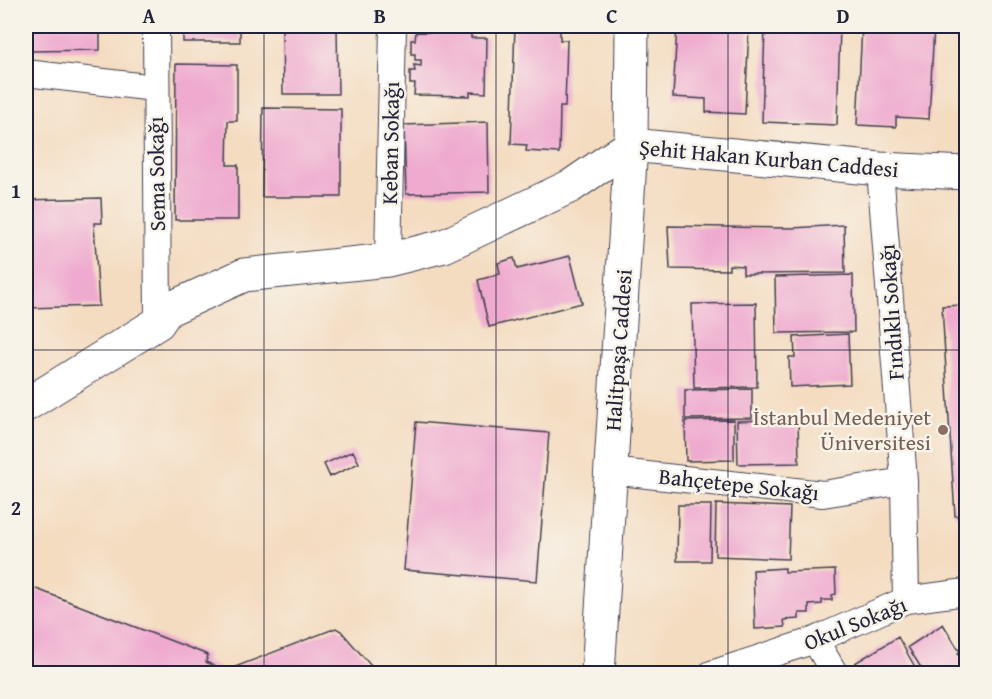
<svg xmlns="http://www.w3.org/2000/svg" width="992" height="699" viewBox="0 0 992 699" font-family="'Gentium Book Plus',serif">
  <rect width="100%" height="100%" fill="#f7f3e8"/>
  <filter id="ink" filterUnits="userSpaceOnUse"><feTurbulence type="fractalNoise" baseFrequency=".0167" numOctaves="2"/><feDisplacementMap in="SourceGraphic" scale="12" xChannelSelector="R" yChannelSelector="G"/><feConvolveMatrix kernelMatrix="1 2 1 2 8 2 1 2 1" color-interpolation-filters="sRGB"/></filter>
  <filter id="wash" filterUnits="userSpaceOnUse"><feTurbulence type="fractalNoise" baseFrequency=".008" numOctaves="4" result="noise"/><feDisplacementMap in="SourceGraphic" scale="24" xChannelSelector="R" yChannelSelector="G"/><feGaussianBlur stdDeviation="1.35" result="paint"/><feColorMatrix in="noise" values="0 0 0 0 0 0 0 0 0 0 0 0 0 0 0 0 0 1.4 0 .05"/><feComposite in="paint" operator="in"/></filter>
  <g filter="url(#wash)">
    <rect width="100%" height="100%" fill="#f4dcc1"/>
    <g id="blocks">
      <!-- building -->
      <path fill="#efabcf" d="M 30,26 L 100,26 L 100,50 L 30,51 Z
        M 183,26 L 240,26 L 240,42 L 183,42 Z
        M 282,26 L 337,26 L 338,94 L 283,94 Z
        M 515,26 L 560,26 L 560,40 L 567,40 L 565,107 L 560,107 L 559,153 L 526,151 L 527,145 L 511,144 Z
        M 677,26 L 749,26 L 745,114 L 706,112 L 706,99 L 673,97 Z
        M 765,26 L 840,26 L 837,125 L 762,122 Z
        M 862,26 L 934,26 L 929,119 L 896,117 L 896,127 L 857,125 Z
        M 416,32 L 471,33 L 471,38 L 487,38 L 486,93 L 470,92 L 470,96 L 414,95 L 415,84 L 410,84 L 410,71 L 415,71 L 414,65 L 421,66 L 421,60 L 415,60 L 415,54 L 411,54 L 411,40 L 415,40 Z
        M 176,64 L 237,65 L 237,121 L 228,121 L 227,165 L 238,165 L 238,220 L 175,220 Z
        M 263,108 L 341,109 L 341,197 L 262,197 Z
        M 488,122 L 489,192 L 406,194 L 404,125 Z
        M 101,198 L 102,223 L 94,223 L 99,306 L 26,308 L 26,200 Z
        M 844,225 L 845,273 L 743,274 L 743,266 L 729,265 L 729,270 L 670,269 L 668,226 L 792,228 Z
        M 570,256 L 582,303 L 489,327 L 478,280 L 500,274 L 498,263 L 514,258 L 517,269 Z
        M 853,275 L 854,332 L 776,333 L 775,277 Z
        M 756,303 L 757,387 L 694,388 L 692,304 Z
        M 966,305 L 966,516 L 955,516 L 942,306 Z
        M 848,334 L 850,384 L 790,387 L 789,357 L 795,357 L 794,337 Z
        M 752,389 L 752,418 L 685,419 L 685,390 Z
        M 798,419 L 799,463 L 738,464 L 737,421 Z
        M 734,420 L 734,460 L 686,461 L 685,421 Z
        M 416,422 L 549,433 L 537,581 L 404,570 Z
        M 353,451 L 359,463 L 330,477 L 324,464 Z
        M 716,504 L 790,507 L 788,559 L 715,556 Z
        M 678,505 L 711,505 L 710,561 L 677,561 Z
        M 785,568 L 785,572 L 835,570 L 836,594 L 832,595 L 832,600 L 822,600 L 822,604 L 809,605 L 809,613 L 799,613 L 799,619 L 784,620 L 785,627 L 755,629 L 753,570 Z
        M 26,585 L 208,655 L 206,662 L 225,671 L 336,628 L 341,631 L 378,674 L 35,674 L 26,669 Z
        M 943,624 L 960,652 L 958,653 L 965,666 L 953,674 L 925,674 L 908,647 Z
        M 898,637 L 919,674 L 862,674 L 855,663 Z"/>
    </g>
  </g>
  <g filter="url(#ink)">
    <use href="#blocks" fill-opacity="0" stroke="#423e4f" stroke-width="1.5"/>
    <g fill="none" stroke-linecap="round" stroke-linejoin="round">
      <defs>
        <path id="minor" d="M 156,26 L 158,323
          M 26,73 L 155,88
          M 880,169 L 904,481 L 906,600
          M 388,260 L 393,26
          M 610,471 L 823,494 L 904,481
          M 815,640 L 835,674
          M 711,674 L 815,640 L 906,600 L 966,592"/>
        <path id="tertiary" d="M 26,405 L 158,323 L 167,310 L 244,275 L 388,260 L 444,246 L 571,186 L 631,145 L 880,169 L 966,173
          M 598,674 L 631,145 L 632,26"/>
      </defs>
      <!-- minor casing -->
      <use href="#minor" stroke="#423e4f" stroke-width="28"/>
      <!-- tertiary casing -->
      <use href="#tertiary" stroke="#423e4f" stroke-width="35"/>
      <!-- minor -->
      <use href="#minor" stroke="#fff" stroke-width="26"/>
      <!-- tertiary -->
      <use href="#tertiary" stroke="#fff" stroke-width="33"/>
    </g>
  </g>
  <!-- grid -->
  <path fill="none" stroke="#22223b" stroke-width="1.5" stroke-opacity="0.55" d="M 264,26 L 264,674M 496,26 L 496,674M 728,26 L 728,674M 26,350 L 966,350"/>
  <!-- markers -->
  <circle fill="#8d6e63" stroke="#f7f3e8" stroke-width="2" cx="943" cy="430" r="6"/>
  <g text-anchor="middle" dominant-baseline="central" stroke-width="5" stroke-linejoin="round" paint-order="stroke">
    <!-- street labels -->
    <g font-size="22" fill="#22223b" stroke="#f7f3e8">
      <text transform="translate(390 143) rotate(-89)">Keban Sokağı</text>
      <text transform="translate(769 158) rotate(5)">Şehit Hakan Kurban Caddesi</text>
      <text transform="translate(156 174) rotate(-91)">Sema Sokağı</text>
      <text transform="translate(891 312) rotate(-94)">Fındıklı Sokağı</text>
      <text transform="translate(618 350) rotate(-86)">Halitpaşa Caddesi</text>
      <text transform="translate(739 484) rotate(6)">Bahçetepe Sokağı</text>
      <text transform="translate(855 623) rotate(-22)">Okul Sokağı</text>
    </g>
    <!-- education labels -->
    <g font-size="22" fill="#785e54" stroke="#f7f3e8" text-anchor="end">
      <text x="931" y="417">İstanbul Medeniyet<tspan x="931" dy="25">Üniversitesi</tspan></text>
    </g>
  </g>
  <!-- margin -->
  <rect width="992" height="699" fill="none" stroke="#f7f3e8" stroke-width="66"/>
  <rect x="33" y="33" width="926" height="633" fill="none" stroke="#22223b" stroke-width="2"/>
  <g font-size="20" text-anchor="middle" font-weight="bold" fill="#22223b">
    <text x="149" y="23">A</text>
    <text x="380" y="23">B</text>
    <text x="612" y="23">C</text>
    <text x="843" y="23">D</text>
    <text x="16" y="198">1</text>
    <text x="16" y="515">2</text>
  </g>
</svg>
